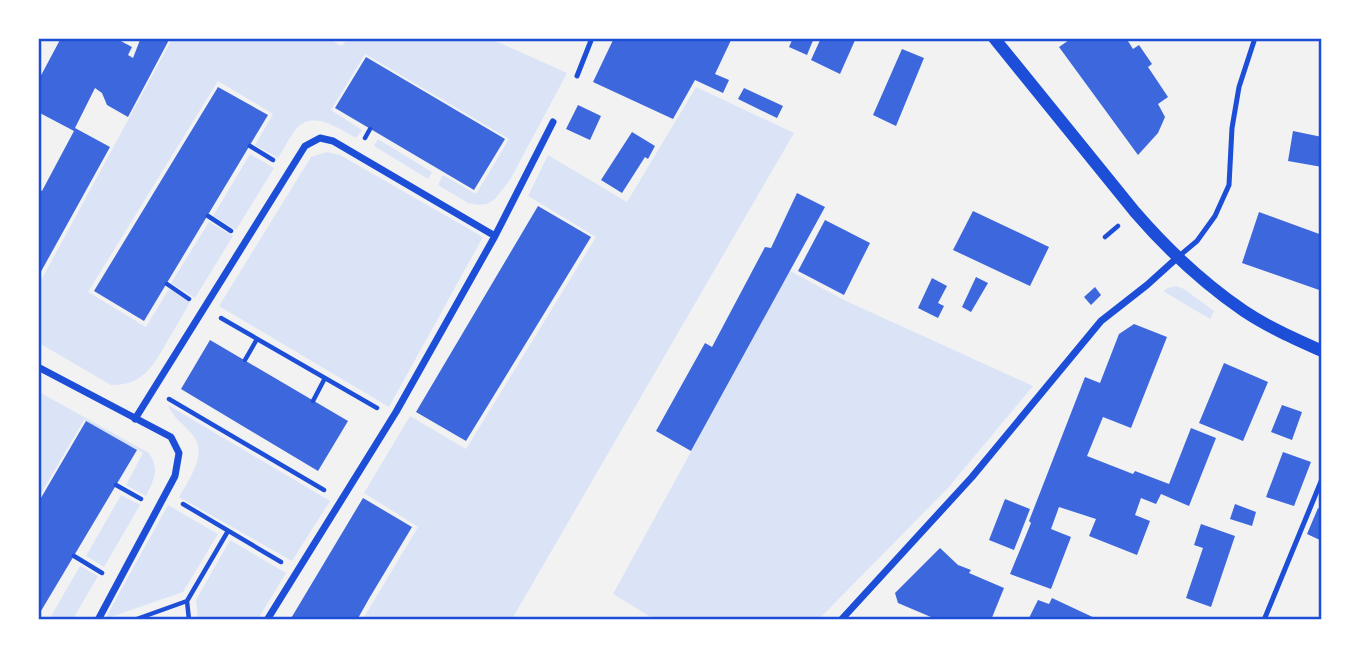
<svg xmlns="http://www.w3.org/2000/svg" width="1360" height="658" viewBox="0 0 1360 658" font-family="Lato,sans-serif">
  <rect width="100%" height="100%" fill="#f2f2f2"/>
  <!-- green -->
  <path fill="#dbe4f7" d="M 327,38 L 342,46 L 347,39 L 491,39 L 567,73 L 510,180 L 495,199 L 487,204 L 478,205 L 468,203 L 438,185 L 443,175 L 476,194 L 509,139 L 365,54 L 331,110 L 362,130 L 356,138 C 340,129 312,109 296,129 C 289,138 284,149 278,158 L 255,145 L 273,114 L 218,81 L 88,292 L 146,327 L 169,289 L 190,302 C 183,315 175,328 168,340 C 154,365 143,386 111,385 L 39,343 L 39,284 L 172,39 Z
    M 696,87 L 794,133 L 512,619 L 363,619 L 418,527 L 364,493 L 410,416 L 466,449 L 596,237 L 528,196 L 548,155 L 627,202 Z
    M 378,139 L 432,172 L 428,179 L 374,146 Z
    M 327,152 L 340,155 L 483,237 L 389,407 L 219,306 L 311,157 Z
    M 250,154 L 274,168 L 236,230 L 213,216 Z
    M 209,222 L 233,236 L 195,298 L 171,283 Z
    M 790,271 L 846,301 L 1033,386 L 948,488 L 819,619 L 654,619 L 613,594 Z
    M 1176,286 L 1184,289 L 1214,311 L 1210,319 L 1163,291 L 1168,288 Z
    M 39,392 L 149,453 C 160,470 154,479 146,496 L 126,485 L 143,453 L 84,420 L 39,497 Z
    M 168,405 L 330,501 L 292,561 L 179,497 C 190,477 211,451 189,431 C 181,422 173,417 168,405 Z
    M 121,495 L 140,505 L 104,567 L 86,556 Z
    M 168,505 L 218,534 L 183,592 L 105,619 Z
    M 230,540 L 286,573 L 258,619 L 198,619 L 196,600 Z
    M 80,566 L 98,576 L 73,619 L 53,619 L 50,618 Z"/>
  <!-- building -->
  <path fill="#3d67dc" d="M 61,38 L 115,38 L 132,47 L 128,55 L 133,58 L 140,40 L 136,38 L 170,38 L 128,117 L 107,105 L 102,93 L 95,88 L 75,128 L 110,147 L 38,277 L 38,189 L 42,191 L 74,131 L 38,112 L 38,81 Z
    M 614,38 L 732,38 L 715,74 L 729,80 L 723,93 L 695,80 L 673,119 L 593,82 Z
    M 793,38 L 814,38 L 807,55 L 789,47 Z
    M 821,38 L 856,38 L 840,74 L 811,60 Z
    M 1072,38 L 1126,38 L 1133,49 L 1139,45 L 1152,64 L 1148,67 L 1168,97 L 1158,104 L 1165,117 L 1158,133 L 1138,155 L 1059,47 Z
    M 902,49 L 924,58 L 896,126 L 873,115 Z
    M 366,57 L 505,139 L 474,190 L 335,108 Z
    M 218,87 L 268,115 L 144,321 L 94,291 Z
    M 744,88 L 783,106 L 777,118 L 738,99 Z
    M 578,105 L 601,116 L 590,140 L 566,129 Z
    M 1293,131 L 1322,137 L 1322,167 L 1288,161 Z
    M 632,132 L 655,146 L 648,159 L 645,157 L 622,193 L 601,180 Z
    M 797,193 L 825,207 L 691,451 L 656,431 L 705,343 L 712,347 L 765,247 L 771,248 Z
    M 538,206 L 591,237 L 466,441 L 416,412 Z
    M 973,211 L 1049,247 L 1030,286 L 953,250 Z
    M 1259,212 L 1322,235 L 1322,291 L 1242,263 Z
    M 825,220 L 870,243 L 844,295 L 798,271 Z
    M 976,277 L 988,283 L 971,312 L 962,307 Z
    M 932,278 L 947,286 L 938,303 L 944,306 L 938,318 L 918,308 Z
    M 1095,287 L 1101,295 L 1091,305 L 1084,297 Z
    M 1134,324 L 1167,337 L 1131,428 L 1103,417 L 1087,456 L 1133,474 L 1135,471 L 1169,484 L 1191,428 L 1216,438 L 1189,506 L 1161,494 L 1156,504 L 1141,498 L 1135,515 L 1150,521 L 1137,555 L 1089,536 L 1096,519 L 1059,507 L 1051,529 L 1071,537 L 1051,589 L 1010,574 L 1031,523 L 1029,521 L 1085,377 L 1100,383 L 1119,334 Z
    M 210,340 L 348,421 L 318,471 L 181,389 Z
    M 1224,363 L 1268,382 L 1243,441 L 1199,423 Z
    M 1282,405 L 1302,412 L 1292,440 L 1271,432 Z
    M 86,421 L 137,450 L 38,616 L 38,503 Z
    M 1283,452 L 1311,462 L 1294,506 L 1266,497 Z
    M 363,498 L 412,527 L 370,597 L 357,620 L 290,620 Z
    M 1005,499 L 1030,509 L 1014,550 L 989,540 Z
    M 1235,504 L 1256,512 L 1252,526 L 1230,519 Z
    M 1318,508 L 1322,510 L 1322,541 L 1307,534 Z
    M 1201,524 L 1235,536 L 1211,607 L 1186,598 L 1203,548 L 1194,545 Z
    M 940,548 L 958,565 L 971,570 L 969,573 L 1004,588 L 991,620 L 938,620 L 898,603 L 895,593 Z
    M 1052,598 L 1099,620 L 1029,618 L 1038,600 L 1049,604 Z"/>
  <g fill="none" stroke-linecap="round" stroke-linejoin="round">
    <!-- path -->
    <path stroke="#1d4ed8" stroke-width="4.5" d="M 365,138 L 370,129
      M 250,146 L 273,160
      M 208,216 L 231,231
      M 1105,237 L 1118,226
      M 167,284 L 189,299
      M 221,318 L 377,408
      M 245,360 L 257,339
      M 169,399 L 324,490
      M 313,401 L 325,378
      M 116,485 L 141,499
      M 183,504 L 281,562
      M 74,556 L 102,573
      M 38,618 L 41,620
      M 134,620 L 187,601
      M 189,620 L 187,601 L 228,531"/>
    <!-- service -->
    <path stroke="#1d4ed8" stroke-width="5" d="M 577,76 L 592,38
      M 1178,257 L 1197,241 L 1215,216 L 1229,185 L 1232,128 L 1239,87 L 1255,38
      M 1264,620 L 1322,479"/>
    <!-- minor -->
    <path stroke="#1d4ed8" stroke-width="7" d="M 38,367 L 171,437 L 179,453 L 175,476 L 98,620
      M 135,419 L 305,146 L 320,138 L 333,141 L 495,236
      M 267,620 L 396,412 L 495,236 L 553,122
      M 841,620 L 972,477 L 1101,321 L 1147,285 L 1178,257"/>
    <!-- tertiary -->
    <path stroke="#1d4ed8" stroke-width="12" d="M 994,38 L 1135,212 C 1167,249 1203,283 1244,311 C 1268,327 1295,339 1322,351"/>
  </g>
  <!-- border -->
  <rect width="1360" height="658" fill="none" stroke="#ffffff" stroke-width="80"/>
  <rect x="40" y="40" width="1280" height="578" fill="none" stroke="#1d4ed8" stroke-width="2.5"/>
</svg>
